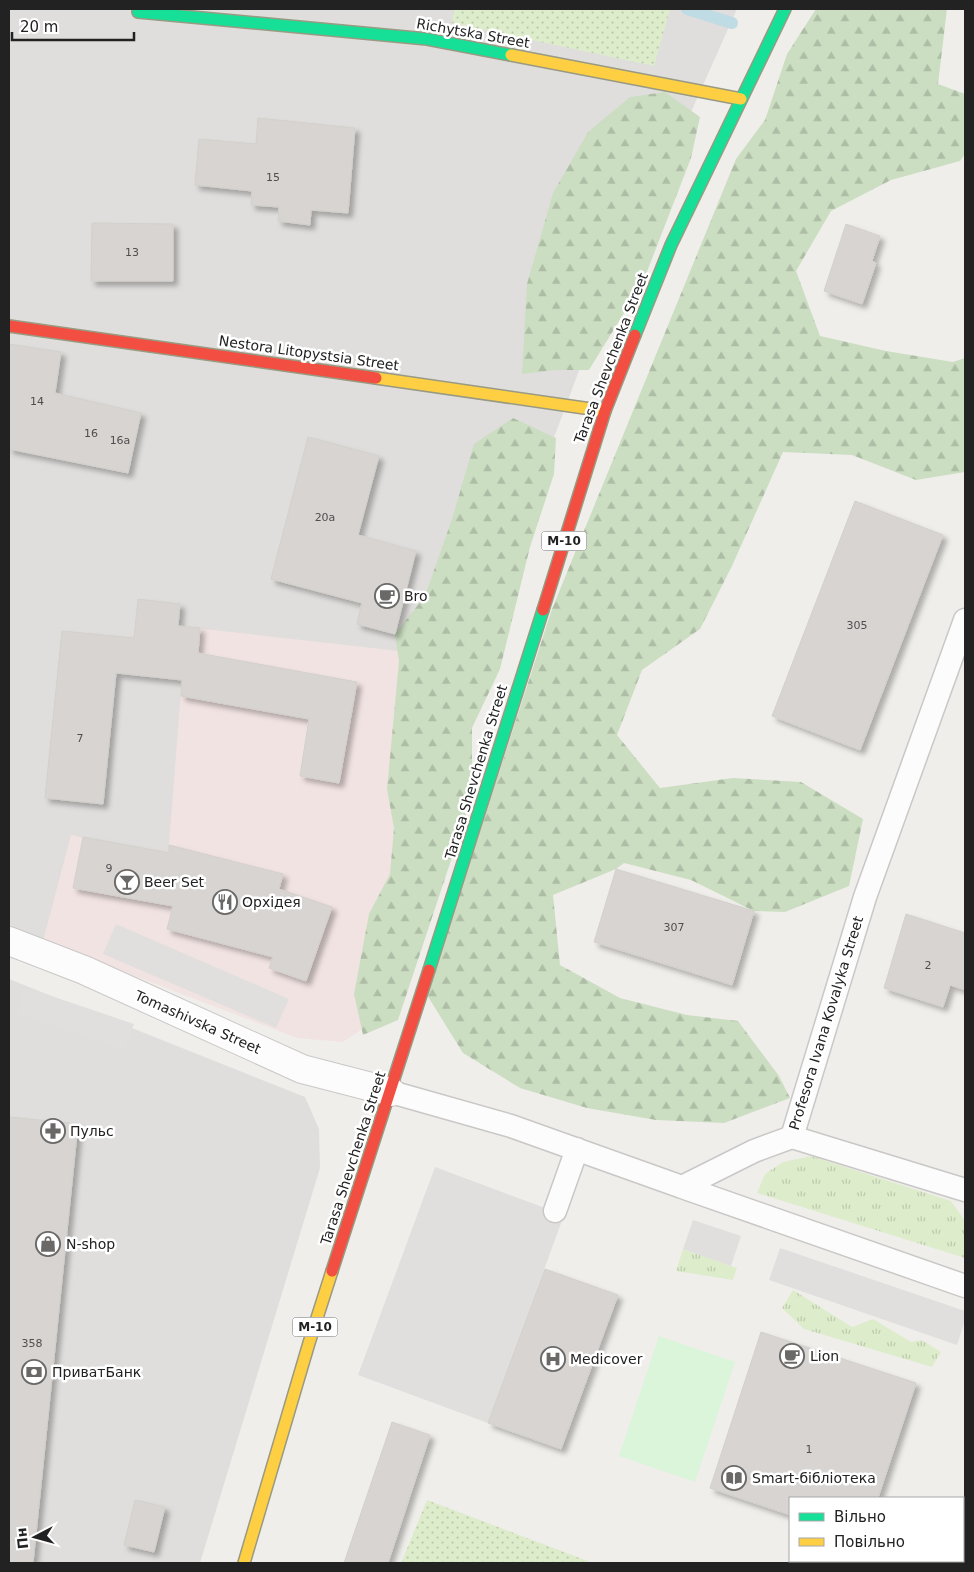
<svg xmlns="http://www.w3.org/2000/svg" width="974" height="1572" viewBox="0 0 974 1572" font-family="'DejaVu Sans',sans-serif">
  <defs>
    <pattern id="grass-tufts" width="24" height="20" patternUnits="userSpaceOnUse" patternTransform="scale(1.25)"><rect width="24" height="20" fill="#ddeccb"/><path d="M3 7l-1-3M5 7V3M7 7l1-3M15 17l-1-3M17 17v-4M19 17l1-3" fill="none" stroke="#bdcaae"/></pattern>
    <pattern id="forest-firs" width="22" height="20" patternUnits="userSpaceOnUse" patternTransform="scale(1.25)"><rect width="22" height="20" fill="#cbdec1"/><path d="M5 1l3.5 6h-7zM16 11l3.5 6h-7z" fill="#aebea6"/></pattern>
    <pattern id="garden-dots" width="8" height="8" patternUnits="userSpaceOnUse" patternTransform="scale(1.25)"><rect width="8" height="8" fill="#ddeccb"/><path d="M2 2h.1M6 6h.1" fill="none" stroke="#bdcaae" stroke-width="1.8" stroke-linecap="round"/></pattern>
    <filter id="shadow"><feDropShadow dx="4.5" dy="4.5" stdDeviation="2.5" flood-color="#0004"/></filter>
  </defs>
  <rect width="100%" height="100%" fill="#f0eeeb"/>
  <!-- residential -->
  <path fill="#dfdedc" d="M 9,9 L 737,9 L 598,320 L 471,659 L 43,941 L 9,927 Z
    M 9,979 L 305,1097 L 319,1129 L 320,1168 L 200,1563 L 9,1563 Z"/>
  <!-- commercial -->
  <path fill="#f1e3e1" d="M 186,627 L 471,659 L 370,1024 L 343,1042 L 297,1038 L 43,941 L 71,835 L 168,857 Z"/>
  <!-- grass -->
  <path fill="url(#grass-tufts)" d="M 811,1156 L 951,1201 L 965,1221 L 965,1258 L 757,1193 L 765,1174 L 783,1162 Z
    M 683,1249 L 737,1268 L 733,1280 L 676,1271 Z
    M 793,1290 L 852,1327 L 873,1319 L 911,1342 L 922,1340 L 941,1352 L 932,1367 L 804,1329 L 782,1308 Z"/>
  <!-- forest -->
  <path fill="url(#forest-firs)" d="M 816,9 L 947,9 L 938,84 L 965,94 L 965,154 L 960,161 L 891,180 L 831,211 L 796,271 L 820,336 L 886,351 L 953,362 L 965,358 L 965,472 L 916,480 L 852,455 L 783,452 L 732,566 L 700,629 L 642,670 L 617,735 L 660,788 L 733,778 L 801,782 L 863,819 L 849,886 L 785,912 L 754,911 L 691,880 L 624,863 L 616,869 L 553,895 L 560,965 L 620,998 L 687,1015 L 738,1021 L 779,1076 L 790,1098 L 724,1123 L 656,1120 L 587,1108 L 520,1088 L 463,1053 L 427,995 L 552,609 L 736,159 L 765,120 L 787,54 Z
    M 665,92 L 700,117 L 691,158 L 643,282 L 589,370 L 555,370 L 522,374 L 527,284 L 553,193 L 588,132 L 630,97 Z
    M 513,418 L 556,438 L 554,474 L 530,547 L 500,669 L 472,728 L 472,797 L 398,1020 L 363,1035 L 354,994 L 369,914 L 390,874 L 394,828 L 387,789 L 399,661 L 395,634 L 425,596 L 452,519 L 474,444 Z"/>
  <!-- park -->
  <path fill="#daf5da" d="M 659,1336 L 735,1362 L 695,1482 L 619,1456 Z"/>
  <!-- garden -->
  <path fill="url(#garden-dots)" d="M 454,9 L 670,9 L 654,66 L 452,23 Z
    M 427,1500 L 593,1563 L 401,1563 Z"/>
  <!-- parking -->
  <path fill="#e0dfde" d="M 116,924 L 289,999 L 276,1028 L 103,954 Z
    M 25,987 L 134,1024 L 125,1050 L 16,1013 Z
    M 435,1167 L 564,1215 L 488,1423 L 358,1375 Z
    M 693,1220 L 741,1236 L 731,1266 L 683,1249 Z
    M 780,1248 L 965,1311 L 965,1320 L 957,1345 L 769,1280 Z"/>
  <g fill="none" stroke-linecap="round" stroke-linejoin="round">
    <!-- stream -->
    <path stroke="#bfdbe3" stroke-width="12" d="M 687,9 L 732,23"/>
  </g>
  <!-- building -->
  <path fill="#d7d4d2" stroke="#d3d0cc" filter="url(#shadow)" d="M 258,118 L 355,128 L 348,213 L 311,210 L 310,225 L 278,221 L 279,207 L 251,205 L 252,191 L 195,185 L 199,139 L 256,144 Z
    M 92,223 L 173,224 L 173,281 L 91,281 Z
    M 846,224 L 880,236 L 872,261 L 876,263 L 862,304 L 824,291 Z
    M 9,344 L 61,352 L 55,393 L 141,413 L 128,473 L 9,449 Z
    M 308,437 L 379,456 L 358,535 L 416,551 L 395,634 L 357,624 L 362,603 L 271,579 Z
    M 855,501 L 943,535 L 860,750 L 772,716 Z
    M 138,599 L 180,604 L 178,626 L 200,628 L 198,653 L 357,682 L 339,783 L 300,776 L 309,719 L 181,696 L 182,680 L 116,673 L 103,804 L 45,798 L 62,631 L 134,638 Z
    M 83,837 L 169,853 L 169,845 L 283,874 L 279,889 L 332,907 L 306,981 L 269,968 L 273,957 L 167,929 L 173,906 L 73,888 Z
    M 616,869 L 754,911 L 732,985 L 594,942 Z
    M 906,914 L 965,933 L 965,990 L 950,985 L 943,1007 L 884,988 Z
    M 9,1117 L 78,1124 L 33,1563 L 9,1563 Z
    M 545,1269 L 618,1295 L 561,1449 L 488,1423 Z
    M 761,1332 L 916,1383 L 878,1498 L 790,1498 L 790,1515 L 710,1488 Z
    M 392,1422 L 430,1435 L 388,1563 L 344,1563 Z
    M 135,1500 L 165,1507 L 154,1552 L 124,1545 Z"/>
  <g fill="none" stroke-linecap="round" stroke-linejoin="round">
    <defs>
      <path id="lane" d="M 391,1092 L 511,1126 L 682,1187 L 754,1151 L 792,1137 L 865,897 L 965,620
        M 792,1137 L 965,1190
        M 682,1187 L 965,1286
        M 555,1211 L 577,1149"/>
      <path id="street" d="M 9,941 L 84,970 L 302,1069 L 391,1092"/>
      <path id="fast" d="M 138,12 L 427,39 L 511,55
        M 635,335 L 671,245 L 785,9
        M 429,970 L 543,610"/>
      <path id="slow" d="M 511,55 L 741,99
        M 376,378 L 605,411
        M 244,1563 L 309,1343 L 332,1271"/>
      <path id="jam" d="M 9,326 L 376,378
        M 543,610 L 605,411 L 635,335
        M 332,1271 L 429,970"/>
    </defs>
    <!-- lane casing -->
    <use href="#lane" stroke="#c9c8c7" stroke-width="25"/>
    <!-- street casing -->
    <use href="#street" stroke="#c9c8c7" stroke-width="30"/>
    <!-- fast casing -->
    <use href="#fast" stroke="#999a82" stroke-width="14"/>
    <!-- slow casing -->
    <use href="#slow" stroke="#999a82" stroke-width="14"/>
    <!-- jam casing -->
    <use href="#jam" stroke="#999a82" stroke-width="14"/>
    <!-- lane -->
    <use href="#lane" stroke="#fdfcfc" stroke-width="22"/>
    <!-- street -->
    <use href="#street" stroke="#fdfcfc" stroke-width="28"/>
    <!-- fast -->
    <use href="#fast" stroke="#16e098" stroke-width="11"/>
    <!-- slow -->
    <use href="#slow" stroke="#ffcf43" stroke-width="11"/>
    <!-- jam -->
    <use href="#jam" stroke="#f24e42" stroke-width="11"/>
  </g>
  <!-- icons -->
  <defs>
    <symbol id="cafe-ring" viewBox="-11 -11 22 22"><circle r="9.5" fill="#fff" stroke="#6a6968" stroke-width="1.5"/><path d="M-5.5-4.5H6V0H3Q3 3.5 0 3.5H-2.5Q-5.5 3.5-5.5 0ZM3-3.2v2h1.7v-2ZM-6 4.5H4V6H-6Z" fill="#6a6968"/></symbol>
    <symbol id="bar-ring" viewBox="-11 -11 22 22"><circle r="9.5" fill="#fff" stroke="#6a6968" stroke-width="1.5"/><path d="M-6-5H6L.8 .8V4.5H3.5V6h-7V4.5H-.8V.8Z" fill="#6a6968"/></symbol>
    <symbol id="restaurant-ring" viewBox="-11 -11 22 22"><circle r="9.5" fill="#fff" stroke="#6a6968" stroke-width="1.5"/><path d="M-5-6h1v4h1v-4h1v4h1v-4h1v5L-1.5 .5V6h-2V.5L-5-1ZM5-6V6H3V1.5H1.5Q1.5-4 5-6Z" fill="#6a6968"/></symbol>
    <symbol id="pharmacy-ring" viewBox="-11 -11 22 22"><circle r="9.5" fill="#fff" stroke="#6a6968" stroke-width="1.5"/><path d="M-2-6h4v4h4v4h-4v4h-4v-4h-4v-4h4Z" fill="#6a6968"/></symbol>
    <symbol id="shop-ring" viewBox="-11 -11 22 22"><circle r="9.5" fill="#fff" stroke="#6a6968" stroke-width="1.5"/><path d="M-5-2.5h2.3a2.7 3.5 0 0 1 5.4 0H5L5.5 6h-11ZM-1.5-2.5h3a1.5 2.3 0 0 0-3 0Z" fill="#6a6968"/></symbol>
    <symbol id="hospital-ring" viewBox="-11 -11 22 22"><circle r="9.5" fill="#fff" stroke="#6a6968" stroke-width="1.5"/><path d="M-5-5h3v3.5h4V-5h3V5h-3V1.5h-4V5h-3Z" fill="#6a6968"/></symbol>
    <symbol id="bank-ring" viewBox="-11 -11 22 22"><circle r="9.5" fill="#fff" stroke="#6a6968" stroke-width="1.5"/><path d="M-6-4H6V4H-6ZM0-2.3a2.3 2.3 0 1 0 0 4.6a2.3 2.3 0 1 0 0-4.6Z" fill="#6a6968"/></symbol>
    <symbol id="library-ring" viewBox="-11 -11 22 22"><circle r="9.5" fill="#fff" stroke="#6a6968" stroke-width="1.5"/><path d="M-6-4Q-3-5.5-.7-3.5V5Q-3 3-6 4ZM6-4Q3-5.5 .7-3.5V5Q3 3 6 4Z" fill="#6a6968"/></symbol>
  </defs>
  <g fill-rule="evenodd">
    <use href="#cafe-ring" x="373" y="582" width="28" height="28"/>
    <use href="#bar-ring" x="113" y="868" width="28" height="28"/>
    <use href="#restaurant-ring" x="211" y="888" width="28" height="28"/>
    <use href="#pharmacy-ring" x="39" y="1117" width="28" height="28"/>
    <use href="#shop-ring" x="34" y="1230" width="28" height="28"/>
    <use href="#cafe-ring" x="778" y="1342" width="28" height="28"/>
    <use href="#hospital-ring" x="539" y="1345" width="28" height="28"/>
    <use href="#bank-ring" x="20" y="1358" width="28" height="28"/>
    <use href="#library-ring" x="720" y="1464" width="28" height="28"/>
  </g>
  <g text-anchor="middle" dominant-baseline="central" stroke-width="5" stroke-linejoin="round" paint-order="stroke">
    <!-- number labels -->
    <g font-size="11" fill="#4f4e4e">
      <text x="273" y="177">15</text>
      <text x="132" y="252">13</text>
      <text x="37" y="401">14</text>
      <text x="91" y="433">16</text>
      <text x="120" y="440">16а</text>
      <text x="325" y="517">20а</text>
      <text x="857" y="625">305</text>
      <text x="80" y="738">7</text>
      <text x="109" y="868">9</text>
      <text x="674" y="927">307</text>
      <text x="928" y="965">2</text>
      <text x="32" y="1343">358</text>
      <text x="809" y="1449">1</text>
    </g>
    <!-- shield labels -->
    <g fill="#fff" stroke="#646464" stroke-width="1">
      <rect x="541.5" y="531.5" width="45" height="19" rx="4"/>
      <rect x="292.5" y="1317.5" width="45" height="19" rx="4"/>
    </g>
    <g font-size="12" font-weight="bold" fill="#222">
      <text x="564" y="541">М-10</text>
      <text x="315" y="1327">М-10</text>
    </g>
    <!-- street labels -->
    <g font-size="14" fill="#222" stroke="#fff">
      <text transform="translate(473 33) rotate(10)">Richytska Street</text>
      <text transform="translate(309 353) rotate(8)">Nestora Litopystsia Street</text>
      <text transform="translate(611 358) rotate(-69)">Tarasa Shevchenka Street</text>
      <text transform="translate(476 772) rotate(-73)">Tarasa Shevchenka Street</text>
      <text transform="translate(198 1022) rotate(24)">Tomashivska Street</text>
      <text transform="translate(826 1023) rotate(-73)">Profesora Ivana Kovalyka Street</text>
      <text transform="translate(353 1158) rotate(-72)">Tarasa Shevchenka Street</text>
    </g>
    <!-- poi labels -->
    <g font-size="14" fill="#222" stroke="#fff" text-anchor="start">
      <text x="404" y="596">Bro</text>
      <text x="144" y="882">Beer Set</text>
      <text x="242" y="902">Орхідея</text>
      <text x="70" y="1131">Пульс</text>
      <text x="66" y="1244">N-shop</text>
      <text x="810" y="1356">Lion</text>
      <text x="570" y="1359">Medicover</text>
      <text x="52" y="1372">ПриватБанк</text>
      <text x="752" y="1478">Smart-бібліотека</text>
    </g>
  </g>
  <!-- border -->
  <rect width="974" height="1572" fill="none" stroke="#222222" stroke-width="20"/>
  <!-- legend -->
  <rect x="789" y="1497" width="175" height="65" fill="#ffffff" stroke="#a7a7a7"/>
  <rect x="799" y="1513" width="25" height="8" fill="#16e098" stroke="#a7a7a7"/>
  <text x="834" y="1522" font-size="15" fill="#222222">Вільно</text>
  <rect x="799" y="1538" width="25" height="8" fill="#ffcf43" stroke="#a7a7a7"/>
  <text x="834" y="1547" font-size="15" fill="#222222">Повільно</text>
  <!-- north arrow -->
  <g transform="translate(35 1537) rotate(264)" stroke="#ffffff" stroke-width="4" paint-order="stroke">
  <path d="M0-4L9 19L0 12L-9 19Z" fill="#222222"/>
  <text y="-8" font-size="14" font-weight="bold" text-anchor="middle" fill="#222222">Пн</text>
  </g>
  <!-- scale -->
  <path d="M12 32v8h122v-8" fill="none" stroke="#222222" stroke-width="2.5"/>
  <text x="20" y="32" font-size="15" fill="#222222" stroke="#ffffff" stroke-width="4" paint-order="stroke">20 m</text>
</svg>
